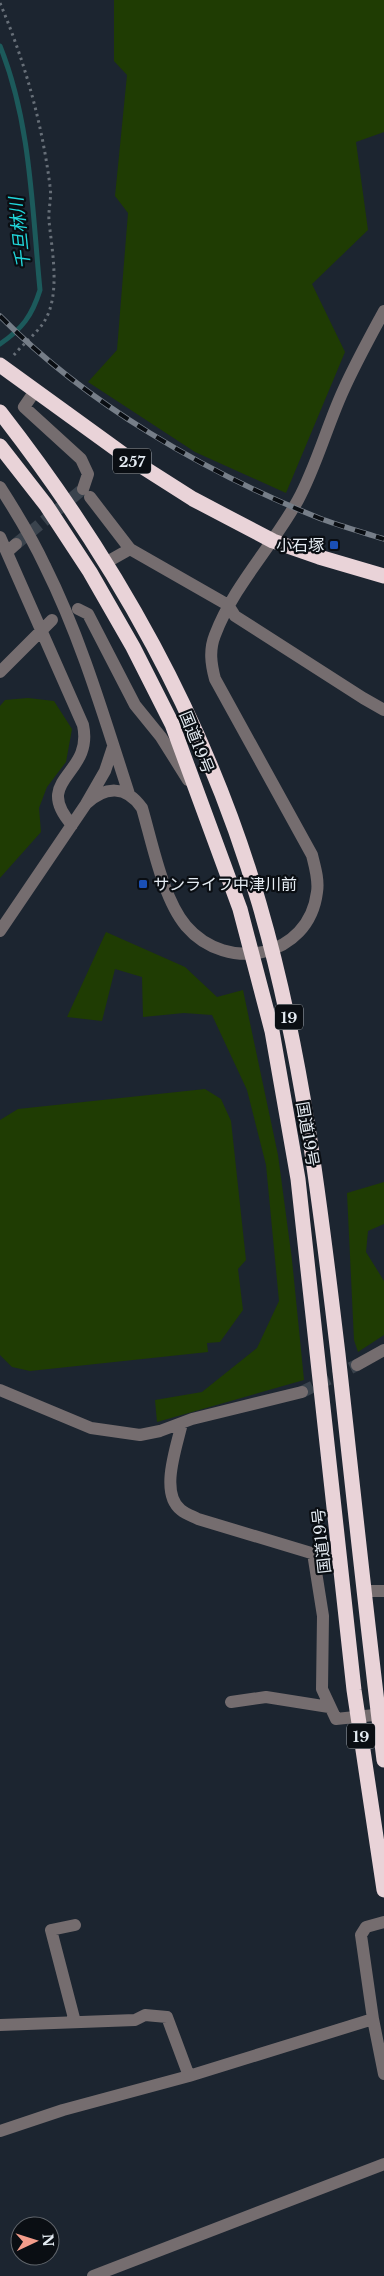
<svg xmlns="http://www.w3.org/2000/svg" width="384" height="2276" viewBox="0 0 384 2276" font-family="'Libre Baskerville','Noto Sans JP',serif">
  <rect width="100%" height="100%" fill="#1c2530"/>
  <!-- green -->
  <path fill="#1f3c03" d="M 114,0 L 384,0 L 384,132 L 356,142 L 368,230 L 312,284 L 345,352 L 286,493 L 195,452 L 88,382 L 117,350 L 128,213 L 115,196 L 127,75 L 114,61 Z
    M 28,698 L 54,701 L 72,729 L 66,762 L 47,787 L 39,808 L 41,832 L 0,878 L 0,706 L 5,700 Z
    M 106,932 L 185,967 L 217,997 L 243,990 L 278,1155 L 292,1260 L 304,1380 L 157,1422 L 155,1400 L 202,1392 L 257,1348 L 279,1301 L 266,1165 L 247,1090 L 212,1015 L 184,1013 L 143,1017 L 142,977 L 115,969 L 102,1021 L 67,1017 Z
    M 205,1089 L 221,1099 L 231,1121 L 246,1260 L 238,1269 L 243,1310 L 220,1342 L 207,1343 L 208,1352 L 30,1371 L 12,1367 L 0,1355 L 0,1120 L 18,1109 Z
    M 384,1182 L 384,1224 L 368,1231 L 366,1252 L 384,1281 L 384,1335 L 358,1352 L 354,1340 L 347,1193 Z"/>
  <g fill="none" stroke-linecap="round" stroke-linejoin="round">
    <!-- stream -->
    <path stroke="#1c5a5b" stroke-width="5" d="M 0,46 C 31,123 32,209 40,290 C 32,316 22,329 0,344"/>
    <!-- minor-tunnel -->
    <path stroke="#3a434d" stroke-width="12" stroke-dasharray="12 6" stroke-linecap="butt" d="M 16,544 L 83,489
      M 302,1392 L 357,1365"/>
    <!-- path -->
    <path stroke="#676f78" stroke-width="3" stroke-dasharray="2.5 4" stroke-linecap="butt" d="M 0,3 C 25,62 42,123 50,186 C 52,198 48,209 49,221 C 52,251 61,295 44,322 C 36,334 22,345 13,356"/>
    <!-- minor -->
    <path stroke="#756d6f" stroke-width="12" d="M 35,391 L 24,407 L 81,459 L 88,474 L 83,489
      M 0,487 C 16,512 32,538 45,566 C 81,638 104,717 129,794
      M 90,497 L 130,549 L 228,605 L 235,616 L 363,698 L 384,710
      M 0,537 L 83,725 C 94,776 31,778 72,825
      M 7,552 L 16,544
      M 107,562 L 130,549
      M 78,609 L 88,614 L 135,705 L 161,737 L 188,780
      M 0,672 L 52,620
      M 86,804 C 105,786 126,785 142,808 C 152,842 163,899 186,926 C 227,974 309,958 317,892 C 319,880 315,867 312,855 L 215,679 C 211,664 209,650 215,635 C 234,585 272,547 298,500 C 316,467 327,426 343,391 C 355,364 370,337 384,311
      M 0,931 L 86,804 L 105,771 L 113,747
      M 357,1365 L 384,1350
      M 0,1390 L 91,1428 L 140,1435 L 160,1431 L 192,1419 L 302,1392
      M 182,1423 C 177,1446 159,1493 181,1510 C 186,1514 192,1516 198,1519 L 341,1562
      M 313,1553 L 323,1616 L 322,1689 L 336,1719 L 384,1714
      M 364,1591 L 384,1591
      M 231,1702 L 266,1697 L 329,1707
      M 373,2019 L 361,1935 L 366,1927 L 384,1922
      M 75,2022 L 51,1930 L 75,1925
      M 0,2025 L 135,2020 L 145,2015 L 167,2017 L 189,2076
      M 0,2131 L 63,2110 L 189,2076 L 373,2019 L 384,2074
      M 93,2276 L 384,2164"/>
    <!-- highway -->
    <path stroke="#e9d3d8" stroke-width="15" d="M 0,365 L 127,457 L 193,499 L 273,541 L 319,557 L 384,576
      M 0,412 C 116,561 206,721 259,903 C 302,1050 320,1202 338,1354 C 353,1489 367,1624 384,1760
      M 0,446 L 46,505 L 90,572 L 133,647 L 172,724 L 240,909 L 272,1031 L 298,1179 L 354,1690 L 384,1890"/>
    <defs>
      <path id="rail" d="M 0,316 C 87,404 205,472 319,518 C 340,526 362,532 384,539"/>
    </defs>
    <!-- rail casing -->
    <use href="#rail" stroke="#767e88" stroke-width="5.5"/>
    <!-- rail -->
    <use href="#rail" stroke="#0a0e13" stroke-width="4" stroke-dasharray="11" stroke-linecap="butt"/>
  </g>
  <!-- markers -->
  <g fill="#1a4fb4" stroke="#0a0e13" stroke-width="2">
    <rect x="329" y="540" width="10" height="10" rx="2.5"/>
    <rect x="138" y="879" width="10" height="10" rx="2.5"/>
  </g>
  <g text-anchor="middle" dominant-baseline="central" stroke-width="4.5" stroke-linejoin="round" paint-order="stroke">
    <!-- shield labels -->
    <g fill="#0a0e13" stroke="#a3a9af" stroke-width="1">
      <rect x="113" y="448.5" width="38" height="25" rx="4"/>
      <rect x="275" y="1004.5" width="28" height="25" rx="4"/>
      <rect x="347" y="1723.5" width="28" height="25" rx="4"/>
    </g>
    <g font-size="15" font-weight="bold" fill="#e4ebf2">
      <text x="132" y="461">257</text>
      <text x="289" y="1017">19</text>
      <text x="361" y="1736">19</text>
    </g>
    <!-- poi labels -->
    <g font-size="16" fill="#e4ebf2" stroke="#0a0e13" text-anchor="end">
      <text x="324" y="545">小石塚</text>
      <text x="153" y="884" text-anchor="start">サンライフ中津川前</text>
    </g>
    <!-- street labels -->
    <g font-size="16" fill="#e4ebf2" stroke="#0a0e13">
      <text transform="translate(197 742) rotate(68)">国道19号</text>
      <text transform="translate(308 1134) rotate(80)">国道19号</text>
      <text transform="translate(321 1541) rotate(-96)">国道19号</text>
    </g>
    <!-- water labels -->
    <g font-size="18" font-style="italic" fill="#21d8dc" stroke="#0a0e13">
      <text transform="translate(20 233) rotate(-96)">千旦林川</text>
    </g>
  </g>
  <!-- north arrow -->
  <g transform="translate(35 2241) rotate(86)"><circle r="24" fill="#0a0e13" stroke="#61666c"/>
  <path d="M0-4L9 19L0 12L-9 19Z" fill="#f49d8b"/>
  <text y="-8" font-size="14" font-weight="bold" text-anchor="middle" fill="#e4ebf2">N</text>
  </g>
</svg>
